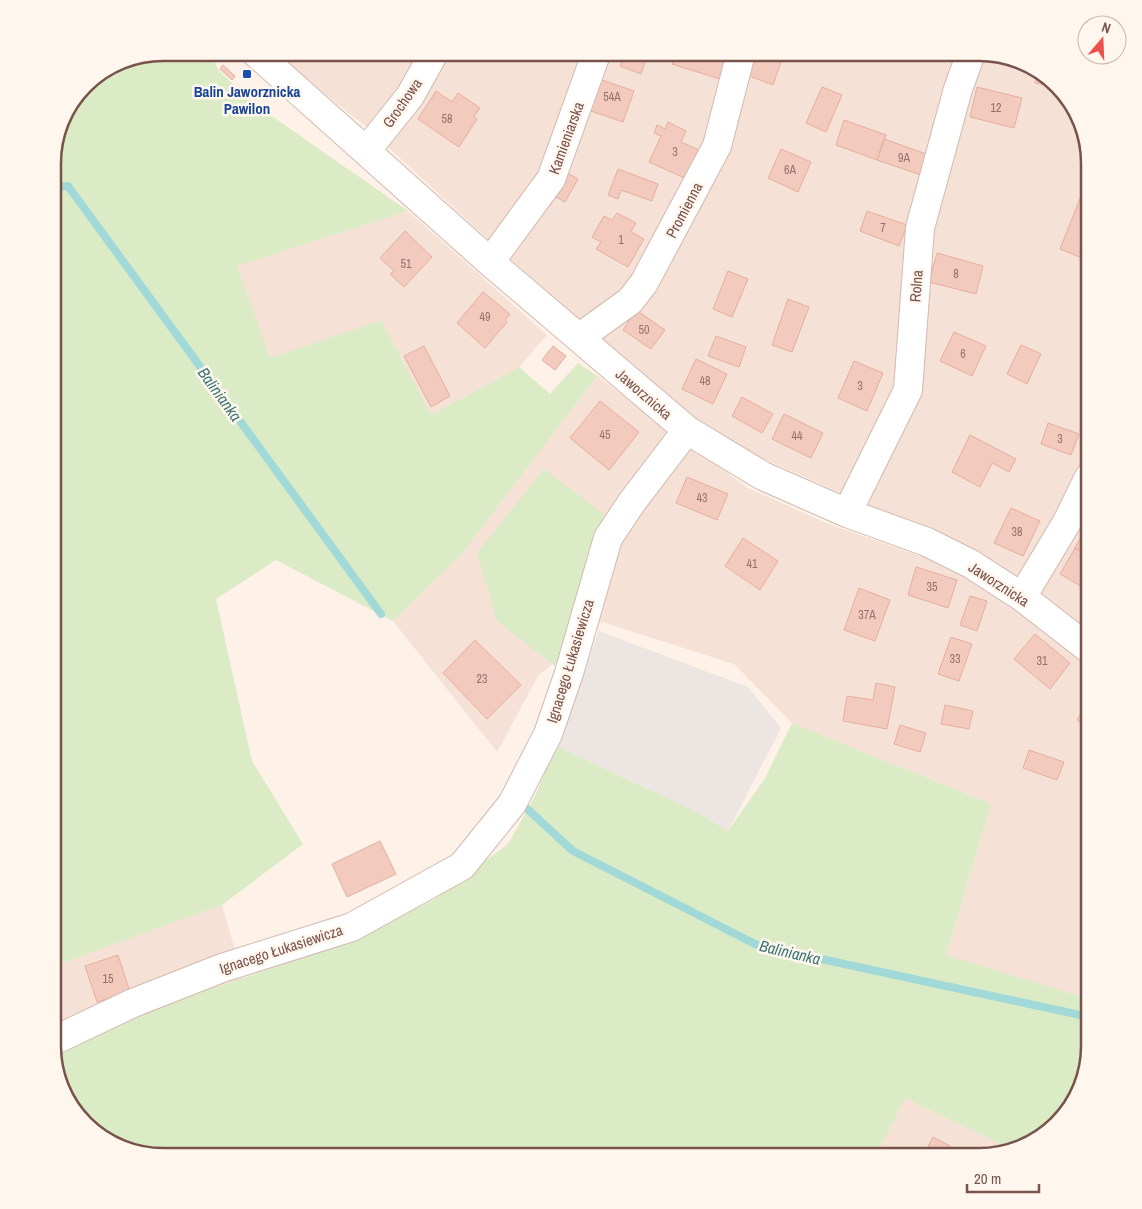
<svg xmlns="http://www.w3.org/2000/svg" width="1142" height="1209" viewBox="0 0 1142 1209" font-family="'Archivo Narrow',sans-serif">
  <rect width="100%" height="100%" fill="#fdf1e8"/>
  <!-- residential -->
  <path fill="#f5e1d6" d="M 274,53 L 986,53 L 1028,64 L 1062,90 L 1081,121 L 1089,163 L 1089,631 L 1034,590 L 936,535 L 744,450 L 689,418 L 491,242 L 364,125 Z
    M 144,56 L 85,86 L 90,80 L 121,61 Z
    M 408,211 L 547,335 L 519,367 L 431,415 L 381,320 L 270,358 L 236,266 Z
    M 597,376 L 748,488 L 831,525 L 929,559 L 972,581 L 1016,606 L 1089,667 L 1089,999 L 946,956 L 991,804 L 792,723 L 734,664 L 602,622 L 538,676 L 497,752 L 393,621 L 461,555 Z
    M 222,905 L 243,978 L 138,1014 L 53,1046 L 53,931 L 62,963 Z
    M 905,1098 L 1012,1150 L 979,1156 L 876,1156 Z"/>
  <!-- industrial -->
  <path fill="#ede5e1" d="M 599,631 L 748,687 L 781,728 L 728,831 L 699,813 L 556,746 Z"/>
  <!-- green -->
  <path fill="#dbebc5" d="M 163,53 L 210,53 L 219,71 L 256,105 L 408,211 L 237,266 L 270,358 L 381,320 L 431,415 L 519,367 L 550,394 L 578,363 L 597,376 L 461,555 L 393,621 L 276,560 L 216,599 L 252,761 L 303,844 L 222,905 L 62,963 L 53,931 L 53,156 C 56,143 58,127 64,114 C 79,82 130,59 163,53 Z
    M 544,469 L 604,514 L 555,666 L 497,621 L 477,553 Z
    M 792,723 L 991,804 L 946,955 L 1089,999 C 1089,1051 1088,1107 1039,1137 C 1030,1143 1022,1148 1012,1150 L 905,1098 L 876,1156 L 163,1156 L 114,1145 L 80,1119 L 61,1088 L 53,1048 L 138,1013 L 306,957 L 432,901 L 508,844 L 535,796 L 556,746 L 699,813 L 728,831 L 765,778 Z"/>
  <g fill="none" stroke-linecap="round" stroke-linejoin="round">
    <!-- stream -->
    <path stroke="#a1d9d9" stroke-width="8" d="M 53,187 L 68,186 L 381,614
      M 524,806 L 573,851 L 757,945 L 1089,1017"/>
  </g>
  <!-- building -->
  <path fill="#f3cabe" stroke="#e6ae9e" d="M 625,53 L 648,53 L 641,74 L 620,66 Z
    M 676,53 L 728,53 L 720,79 L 672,64 Z
    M 755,53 L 784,53 L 773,85 L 747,75 Z
    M 223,65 L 235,76 L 232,80 L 220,69 Z
    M 1037,71 L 1058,87 L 1035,83 Z
    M 599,79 L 634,91 L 623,122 L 588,110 Z
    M 822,87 L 842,95 L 826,132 L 806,123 Z
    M 977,87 L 1022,98 L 1014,128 L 970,117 Z
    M 436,91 L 452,102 L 458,93 L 480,108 L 474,116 L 477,119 L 459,147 L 418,119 Z
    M 844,120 L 886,135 L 877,160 L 836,145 Z
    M 668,122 L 686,131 L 681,142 L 699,150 L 696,155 L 699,157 L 689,180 L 649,162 L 661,136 L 654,133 L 657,125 L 665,129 Z
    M 884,139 L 932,156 L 924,176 L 877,160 Z
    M 781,149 L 811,162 L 798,192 L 768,178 Z
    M 618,169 L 658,184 L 652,201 L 621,190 L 618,199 L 608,195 Z
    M 562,170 L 578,179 L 565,202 L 549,193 Z
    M 1081,196 L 1089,199 L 1089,261 L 1060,249 Z
    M 867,211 L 907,225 L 899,246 L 860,231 Z
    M 617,213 L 636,223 L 631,232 L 644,239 L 628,267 L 596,249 L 601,242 L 592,237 L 604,216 L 612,220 Z
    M 405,231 L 432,257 L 404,287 L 390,274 L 394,271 L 380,258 Z
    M 937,253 L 983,266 L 976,294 L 929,282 Z
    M 728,271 L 748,279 L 732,317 L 713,309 Z
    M 483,292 L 510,314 L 505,320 L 507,322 L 485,348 L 457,323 Z
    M 788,299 L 809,307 L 792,352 L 772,345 Z
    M 636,310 L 665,330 L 651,349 L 623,330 Z
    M 954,332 L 986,346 L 972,376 L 940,361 Z
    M 716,336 L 746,347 L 739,367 L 708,356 Z
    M 1021,345 L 1041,354 L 1027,384 L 1007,374 Z
    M 424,346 L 450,396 L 431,407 L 404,356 Z
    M 553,346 L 566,356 L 555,370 L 542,360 Z
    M 696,359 L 727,374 L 713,404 L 682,389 Z
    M 854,361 L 883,373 L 867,411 L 838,398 Z
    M 742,397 L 773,414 L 762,433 L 732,416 Z
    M 600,401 L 639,432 L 609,470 L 570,438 Z
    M 784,414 L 823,433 L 811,458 L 772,439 Z
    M 1048,423 L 1079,434 L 1071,455 L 1041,444 Z
    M 970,435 L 1016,459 L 1009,472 L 992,463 L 980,487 L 952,472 Z
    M 687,477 L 728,494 L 717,520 L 676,503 Z
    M 1011,508 L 1040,521 L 1023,556 L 994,543 Z
    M 1089,522 L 1089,556 L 1075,548 Z
    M 743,538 L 778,561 L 760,590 L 725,566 Z
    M 1075,548 L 1089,556 L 1089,591 L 1060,574 Z
    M 916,567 L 957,580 L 948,608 L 908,595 Z
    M 859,588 L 890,600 L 875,641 L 844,630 Z
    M 970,596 L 987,601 L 977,631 L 960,625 Z
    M 1035,634 L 1070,663 L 1050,689 L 1014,659 Z
    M 951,637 L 972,644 L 959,681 L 938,674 Z
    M 475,640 L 521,685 L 487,719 L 443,673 Z
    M 876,683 L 895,687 L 887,729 L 843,721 L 847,696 L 873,700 Z
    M 1089,702 L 1089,729 L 1077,720 Z
    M 945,705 L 973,711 L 969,729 L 941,724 Z
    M 900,725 L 926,733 L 920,752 L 894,744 Z
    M 1029,750 L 1064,762 L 1057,780 L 1023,768 Z
    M 380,841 L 396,874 L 347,897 L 332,864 Z
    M 118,955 L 130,992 L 97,1002 L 85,966 Z
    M 933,1137 L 950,1146 L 945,1156 L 923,1156 Z"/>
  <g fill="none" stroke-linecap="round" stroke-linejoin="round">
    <defs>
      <path id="minor" d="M 256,53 L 490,262 L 687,430 L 763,476 L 847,513 L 927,542 L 971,564 L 1022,597 L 1089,649
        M 366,151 L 410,96 L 434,53
        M 490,262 L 551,179 L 595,57
        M 580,337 L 630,301 L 644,283 L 717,146 L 741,53
        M 847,513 L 908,390 L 920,228 L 958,89 L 971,53
        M 1022,597 L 1067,522 L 1089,477
        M 53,1041 L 133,1003 L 222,968 L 352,927 L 462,866 L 512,804 L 548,734 L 569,673 L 608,538 L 632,502 L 687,430"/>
    </defs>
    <!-- minor casing -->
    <use href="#minor" stroke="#d2b9af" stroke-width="30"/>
    <!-- minor -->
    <use href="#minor" stroke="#fff" stroke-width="28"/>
  </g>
  <!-- markers -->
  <rect fill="#1a4fb4" stroke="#fff6ee" stroke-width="2" x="242" y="69" width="10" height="10" rx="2.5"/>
  <g text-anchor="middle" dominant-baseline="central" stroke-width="5" stroke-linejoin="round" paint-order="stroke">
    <!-- number labels -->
    <g font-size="12" fill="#977168">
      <text x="612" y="97">54A</text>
      <text x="996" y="108">12</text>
      <text x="447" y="119">58</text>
      <text x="675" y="152">3</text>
      <text x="904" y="158">9A</text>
      <text x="790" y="170">6A</text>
      <text x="883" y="228">7</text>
      <text x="621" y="240">1</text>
      <text x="406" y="264">51</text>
      <text x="956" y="274">8</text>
      <text x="485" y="317">49</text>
      <text x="644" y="330">50</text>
      <text x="963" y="354">6</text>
      <text x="705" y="381">48</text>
      <text x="860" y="386">3</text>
      <text x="605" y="435">45</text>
      <text x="797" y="436">44</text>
      <text x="1060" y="439">3</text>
      <text x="702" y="498">43</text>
      <text x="1017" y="532">38</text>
      <text x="752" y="564">41</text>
      <text x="932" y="587">35</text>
      <text x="867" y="615">37A</text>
      <text x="955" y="659">33</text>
      <text x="1042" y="661">31</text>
      <text x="482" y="679">23</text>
      <text x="108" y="979">15</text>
    </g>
    <!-- transit labels -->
    <g font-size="15" font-weight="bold" fill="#164399" stroke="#fff6ee">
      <text x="247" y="91">Balin Jaworznicka<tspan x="247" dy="17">Pawilon</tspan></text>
    </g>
    <!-- street labels -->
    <g font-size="15" fill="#78534b" stroke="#fff6ee">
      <text transform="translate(402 103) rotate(-55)">Grochowa</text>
      <text transform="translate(566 138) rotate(-70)">Kamieniarska</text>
      <text transform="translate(684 210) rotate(-62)">Promienna</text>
      <text transform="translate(916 286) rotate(-86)">Rolna</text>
      <text transform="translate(644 394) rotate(41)">Jaworznicka</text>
      <text transform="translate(999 584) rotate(33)">Jaworznicka</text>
      <text transform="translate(570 661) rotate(-73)">Ignacego Łukasiewicza</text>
      <text transform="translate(281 949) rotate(-18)">Ignacego Łukasiewicza</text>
    </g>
    <!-- water labels -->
    <g font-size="16" font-style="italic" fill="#3a7676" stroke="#fff6ee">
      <text transform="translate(220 394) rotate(54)">Balinianka</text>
      <text transform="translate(790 952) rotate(13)">Balinianka</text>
    </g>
  </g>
  <!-- crop -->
  <path d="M0 0H1142V1209H0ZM163 61H979A102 102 0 0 1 1081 163V1046A102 102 0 0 1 979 1148H163A102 102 0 0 1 61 1046V163A102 102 0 0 1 163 61Z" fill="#fff6ee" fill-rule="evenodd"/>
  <path fill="none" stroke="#78534b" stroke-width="2.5" d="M163 61H979A102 102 0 0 1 1081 163V1046A102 102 0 0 1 979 1148H163A102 102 0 0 1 61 1046V163A102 102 0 0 1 163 61Z"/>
  <!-- north arrow -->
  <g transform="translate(1102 40) rotate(19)"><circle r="24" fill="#fff6ee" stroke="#c9b5ad"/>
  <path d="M0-4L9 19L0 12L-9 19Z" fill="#e9534b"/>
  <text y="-8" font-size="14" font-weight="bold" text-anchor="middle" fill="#78534b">N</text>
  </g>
  <!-- scale -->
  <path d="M967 1184v8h72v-8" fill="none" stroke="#78534b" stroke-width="2.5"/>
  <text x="974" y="1184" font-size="15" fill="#78534b" stroke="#fff6ee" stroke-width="4" paint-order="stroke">20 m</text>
</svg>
